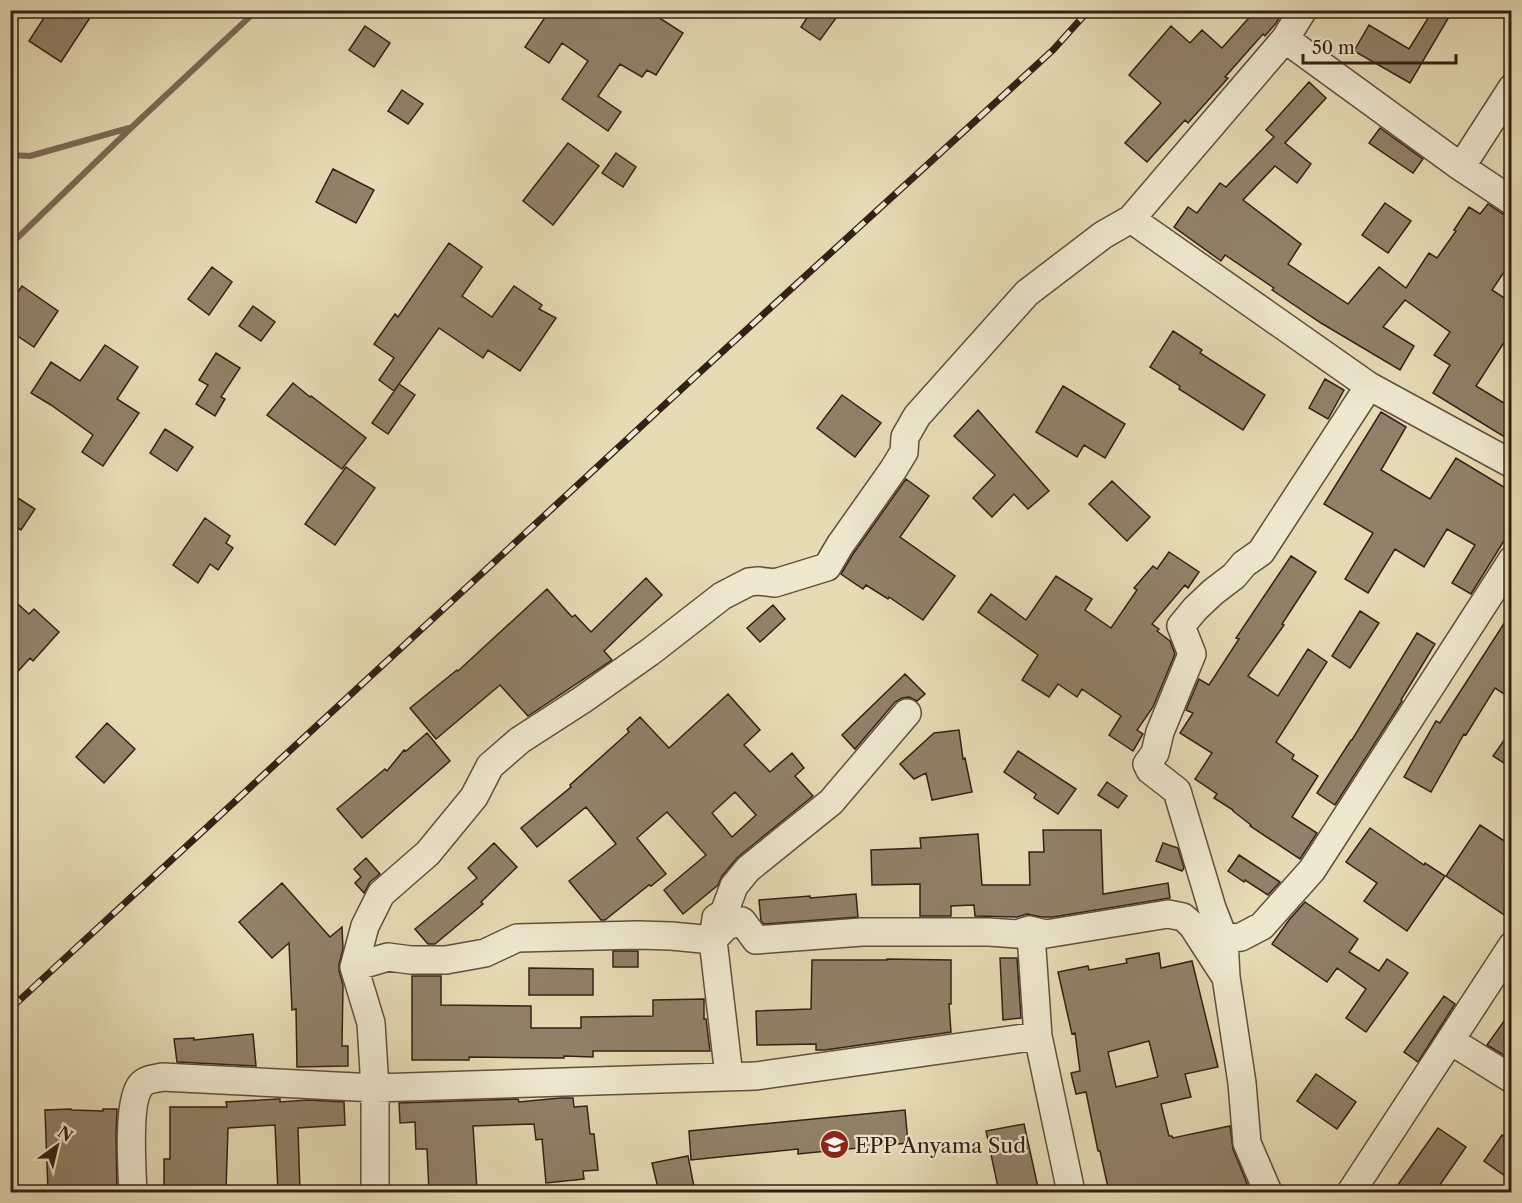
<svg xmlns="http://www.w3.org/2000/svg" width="1522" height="1203" viewBox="0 0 1522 1203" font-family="'Libre Caslon Text',serif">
  <rect width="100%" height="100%" fill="#e5dbb4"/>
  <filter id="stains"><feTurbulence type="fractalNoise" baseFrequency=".00333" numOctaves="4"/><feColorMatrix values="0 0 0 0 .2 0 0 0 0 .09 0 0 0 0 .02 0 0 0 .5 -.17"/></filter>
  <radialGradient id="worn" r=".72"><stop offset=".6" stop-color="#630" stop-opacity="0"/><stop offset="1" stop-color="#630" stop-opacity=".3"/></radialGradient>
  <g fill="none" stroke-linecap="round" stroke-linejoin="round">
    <!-- stream -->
    <path stroke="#7b6a54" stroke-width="6" d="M 10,155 L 30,156 L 129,128
      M 10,245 L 132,127 L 257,10"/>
  </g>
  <!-- building -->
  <path fill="#918168" stroke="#352015" stroke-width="1.5" fill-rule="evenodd" d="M 49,10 L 95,10 L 61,62 L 29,41 Z
    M 550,10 L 647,10 L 683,33 L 656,75 L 647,70 L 642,77 L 620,64 L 598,96 L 621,112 L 608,131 L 562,99 L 588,61 L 562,43 L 549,63 L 525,47 Z
    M 812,10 L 825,10 L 836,18 L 820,40 L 801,27 Z
    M 1256,10 L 1284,10 L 1276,23 L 1265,36 L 1263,34 L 1225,77 L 1228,78 L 1188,123 L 1185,120 L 1147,162 L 1125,143 L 1161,103 L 1129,75 L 1171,26 L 1190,43 L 1202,30 L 1222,48 Z
    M 1433,10 L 1453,10 L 1410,83 L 1354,51 L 1369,25 L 1409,49 Z
    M 365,26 L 390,43 L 374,67 L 349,50 Z
    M 1309,82 L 1326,98 L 1285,143 L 1311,164 L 1297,183 L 1275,166 L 1243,200 L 1301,244 L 1288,264 L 1348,304 L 1379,267 L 1406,288 L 1429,253 L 1437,258 L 1456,231 L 1454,230 L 1469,207 L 1480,214 L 1488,204 L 1503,214 L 1512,217 L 1512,260 L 1492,290 L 1512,303 L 1512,330 L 1476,386 L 1512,408 L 1512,422 L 1503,436 L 1433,393 L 1450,365 L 1434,355 L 1450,332 L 1405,300 L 1383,327 L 1414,346 L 1400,370 L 1321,323 L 1272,290 L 1274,288 L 1225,255 L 1221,261 L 1174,227 L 1188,207 L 1197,213 L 1220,183 L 1226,187 L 1274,137 L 1266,130 Z
    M 402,90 L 423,104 L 408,124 L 388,111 Z
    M 1380,128 L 1423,159 L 1413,173 L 1369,143 Z
    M 568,143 L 599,166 L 553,225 L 523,201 Z
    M 616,153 L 636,167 L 623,187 L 602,173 Z
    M 333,169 L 374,190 L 356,223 L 316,202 Z
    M 1385,203 L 1411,221 L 1388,253 L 1362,235 Z
    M 449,243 L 482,267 L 462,296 L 492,317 L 514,286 L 542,305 L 539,309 L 556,318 L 520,371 L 488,350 L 483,358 L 439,328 L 394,391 L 379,380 L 394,358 L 374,344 L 395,314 L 398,317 Z
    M 212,267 L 232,282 L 209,315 L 188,299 Z
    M 22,286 L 58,311 L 34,347 L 10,331 L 10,304 Z
    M 253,306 L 275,322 L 261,341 L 239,326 Z
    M 1173,331 L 1202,350 L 1200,353 L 1265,395 L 1243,430 L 1179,389 L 1180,386 L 1150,367 Z
    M 105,345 L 138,367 L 117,399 L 139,413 L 103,466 L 82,452 L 93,435 L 51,405 L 31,393 L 51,362 L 80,381 Z
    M 216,353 L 240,368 L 221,397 L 225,399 L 215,416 L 196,404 L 208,385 L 199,380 Z
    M 1325,379 L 1344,390 L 1328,419 L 1309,408 Z
    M 293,383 L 310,397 L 311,396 L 366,438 L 342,469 L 267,415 Z
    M 399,384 L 415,395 L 388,434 L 372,423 Z
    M 1063,386 L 1125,424 L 1105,458 L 1084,445 L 1077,457 L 1036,432 Z
    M 842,395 L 881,423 L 855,457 L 817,428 Z
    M 978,410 L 1049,491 L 1028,509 L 1014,494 L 992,517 L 973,498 L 995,475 L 954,436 Z
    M 1381,412 L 1406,427 L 1381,470 L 1430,499 L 1456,458 L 1512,492 L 1512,528 L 1471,594 L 1452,583 L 1475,545 L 1447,529 L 1424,567 L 1395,549 L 1368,593 L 1345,579 L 1373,533 L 1324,504 Z
    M 165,429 L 193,447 L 177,471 L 150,453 Z
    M 346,467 L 375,488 L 335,545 L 305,524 Z
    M 906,479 L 929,496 L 900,537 L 955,576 L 923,620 L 889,597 L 888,599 L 866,585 L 863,589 L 841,574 L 853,554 Z
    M 1112,481 L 1150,517 L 1127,541 L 1089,504 Z
    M 10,493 L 35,509 L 21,530 L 10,523 Z
    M 205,518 L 230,536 L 226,543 L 233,548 L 218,570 L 210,564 L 198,583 L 173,565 Z
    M 1169,552 L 1199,572 L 1188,588 L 1185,585 L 1152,624 L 1159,629 L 1157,631 L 1170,641 L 1175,654 L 1153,707 L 1137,730 L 1143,734 L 1133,751 L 1109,735 L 1121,716 L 1082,689 L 1077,697 L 1058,684 L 1049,697 L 1022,680 L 1038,655 L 978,612 L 991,594 L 1026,620 L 1056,576 L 1092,599 L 1085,610 L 1111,628 L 1137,590 L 1134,588 L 1153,566 L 1157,569 Z
    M 1291,556 L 1316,572 L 1282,624 L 1284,625 L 1248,676 L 1278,696 L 1308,649 L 1327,662 L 1276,742 L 1294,755 L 1292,759 L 1318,776 L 1292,817 L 1317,833 L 1300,859 L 1250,826 L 1251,825 L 1233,811 L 1233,810 L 1214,798 L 1217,794 L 1195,779 L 1212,753 L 1180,733 L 1193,713 L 1186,710 L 1199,679 L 1209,685 L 1239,639 L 1236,638 Z
    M 646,578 L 662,595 L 604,651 L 612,660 L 528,716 L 500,685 L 436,739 L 410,708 L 457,670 L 458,671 L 547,589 L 572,617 L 575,615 L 591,632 Z
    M 10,597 L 29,614 L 34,609 L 59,632 L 33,661 L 30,658 L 10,680 Z
    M 773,605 L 785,619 L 760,642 L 747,628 Z
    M 1360,611 L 1379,623 L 1350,668 L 1332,656 Z
    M 1512,611 L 1512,699 L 1495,688 L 1466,735 L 1464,734 L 1431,792 L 1404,777 L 1436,721 L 1440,723 Z
    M 1417,633 L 1435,644 L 1401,700 L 1402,701 L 1335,805 L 1317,793 L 1351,740 L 1352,740 Z
    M 905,674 L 925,694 L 917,701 L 909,697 L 902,698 L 895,702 L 855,749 L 842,735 Z
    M 728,694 L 760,730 L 744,745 L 770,772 L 792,753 L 804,768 L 795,776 L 813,796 L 738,857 L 722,876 L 718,885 L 683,914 L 664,890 L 706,855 L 667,812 L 637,838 L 666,874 L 651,886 L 649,885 L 605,920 L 601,920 L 569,881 L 616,844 L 586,807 L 537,847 L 521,828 L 571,787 L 570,785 L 629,732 L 627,729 L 640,717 L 669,748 ZM 735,792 L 756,815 L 732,837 L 712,813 Z
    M 107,723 L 135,749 L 104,783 L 76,757 Z
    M 1512,729 L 1512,768 L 1493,756 Z
    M 959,730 L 963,759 L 965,758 L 972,792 L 932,800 L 926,773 L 914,779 L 900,764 L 934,733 Z
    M 427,733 L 450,761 L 362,838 L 337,809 L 385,769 L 387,771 L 404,750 L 406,751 Z
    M 1018,751 L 1076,789 L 1058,814 L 1034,798 L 1036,794 L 1004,772 Z
    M 1107,782 L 1127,796 L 1118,808 L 1098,795 Z
    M 1480,825 L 1512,846 L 1512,920 L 1446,876 Z
    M 1370,828 L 1424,865 L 1425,863 L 1445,876 L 1407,931 L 1364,901 L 1377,883 L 1346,862 Z
    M 1043,830 L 1101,830 L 1103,894 L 1168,883 L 1170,898 L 1053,917 L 1042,917 L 1027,914 L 1017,917 L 975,916 L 974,905 L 951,906 L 951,916 L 920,916 L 920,884 L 872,885 L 871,850 L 921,848 L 920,838 L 978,834 L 982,885 L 1030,885 L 1029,852 L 1044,852 Z
    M 494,843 L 517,867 L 481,902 L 483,904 L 435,944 L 428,944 L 415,929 L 477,878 L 468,868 Z
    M 1163,843 L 1178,848 L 1184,868 L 1182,871 L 1156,861 Z
    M 1239,855 L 1280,882 L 1268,895 L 1245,880 L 1244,882 L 1228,871 Z
    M 366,858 L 380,874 L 370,882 L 364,893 L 355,883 L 361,877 L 354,869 Z
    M 282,883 L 330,937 L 342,927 L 343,949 L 339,964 L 339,971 L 343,985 L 342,1046 L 348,1046 L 348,1066 L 297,1067 L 296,1009 L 292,1010 L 289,943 L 272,958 L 239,922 Z
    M 856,894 L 858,917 L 764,924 L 761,921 L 759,900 L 810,896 L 810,898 Z
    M 1305,902 L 1358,939 L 1349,952 L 1379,971 L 1387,959 L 1408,973 L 1366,1032 L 1346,1018 L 1366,989 L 1337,968 L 1327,982 L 1272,944 L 1289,920 Z
    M 613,951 L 638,951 L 638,967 L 613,967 Z
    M 1159,953 L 1161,968 L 1192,961 L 1218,1067 L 1185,1074 L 1191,1097 L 1161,1104 L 1169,1136 L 1172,1136 L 1173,1138 L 1230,1126 L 1233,1149 L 1248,1186 L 1215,1192 L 1109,1192 L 1100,1151 L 1098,1151 L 1086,1092 L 1076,1094 L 1071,1073 L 1080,1071 L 1075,1033 L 1072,1034 L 1058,972 L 1088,966 L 1089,970 L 1127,963 L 1126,959 ZM 1149,1041 L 1158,1077 L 1116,1087 L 1108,1052 Z
    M 1000,958 L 1017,958 L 1021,1018 L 1003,1020 Z
    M 887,959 L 951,960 L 951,1004 L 949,1004 L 951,1032 L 825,1050 L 816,1050 L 816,1044 L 757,1045 L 756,1011 L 811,1009 L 812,960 L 887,960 Z
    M 529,968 L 593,969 L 593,995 L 529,995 Z
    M 412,976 L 441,976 L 441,1005 L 531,1006 L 531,1028 L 581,1028 L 581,1017 L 653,1016 L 653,1000 L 704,999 L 704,1019 L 706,1019 L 710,1051 L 593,1051 L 593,1057 L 564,1056 L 564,1058 L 469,1057 L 469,1060 L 412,1060 Z
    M 1444,996 L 1455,1004 L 1418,1062 L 1404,1052 Z
    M 1512,1010 L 1512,1060 L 1487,1045 Z
    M 253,1034 L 256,1066 L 177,1062 L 174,1039 L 194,1038 L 194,1040 Z
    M 1316,1074 L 1356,1102 L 1337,1129 L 1297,1101 Z
    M 560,1098 L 573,1098 L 574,1107 L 587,1106 L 590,1134 L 594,1134 L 598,1170 L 583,1171 L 584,1179 L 546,1183 L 542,1139 L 536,1140 L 534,1124 L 473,1126 L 477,1190 L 429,1192 L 427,1149 L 416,1149 L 415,1122 L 400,1123 L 399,1103 L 518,1099 L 519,1102 Z
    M 278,1099 L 280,1099 L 280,1102 L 307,1100 L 344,1102 L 345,1125 L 298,1128 L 300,1192 L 278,1192 L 275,1125 L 228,1128 L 226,1190 L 203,1190 L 203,1192 L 173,1192 L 173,1189 L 164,1189 L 164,1159 L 170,1159 L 170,1107 L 227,1107 L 226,1102 Z
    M 71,1109 L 72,1110 L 103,1111 L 103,1109 L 117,1109 L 116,1136 L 117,1192 L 48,1192 L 45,1110 Z
    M 905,1110 L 908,1143 L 798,1154 L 798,1149 L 691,1160 L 689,1131 Z
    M 1024,1124 L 1039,1192 L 999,1192 L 986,1131 Z
    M 1438,1128 L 1466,1147 L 1435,1192 L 1406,1192 L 1397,1186 Z
    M 1502,1135 L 1512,1142 L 1512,1168 L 1505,1176 L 1484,1161 Z
    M 688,1156 L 695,1192 L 659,1192 L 652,1163 Z"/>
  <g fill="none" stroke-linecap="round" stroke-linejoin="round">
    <defs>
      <path id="minor" d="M 1285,39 L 1461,167 L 1512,201
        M 1461,167 L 1512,88
        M 1131,219 L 1369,386 L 1512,464
        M 1029,930 L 1032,949 L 1038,1036 L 1071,1192
        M 1224,939 L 1212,908 L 1177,791 L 1150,770 L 1147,764 L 1155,753 L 1160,732 L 1192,654 L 1181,626 L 1195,609 L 1213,592 L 1234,576 L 1244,564 L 1261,552 L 1369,386
        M 713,940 L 726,926 L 742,921 L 756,940 L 862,932 L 989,932 L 1017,934 L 1029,930 L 1046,934 L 1168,914 L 1183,917 L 1192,925 L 1225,976
        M 354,967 L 388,957 L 411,960 L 446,960 L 485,953 L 517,938 L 638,935 L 671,936 L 713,940
        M 1451,1041 L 1512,1079
        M 729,1076 L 713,940 L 716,918 L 724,913 L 734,886 L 748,869 L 831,802 L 907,713
        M 133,1192 C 132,1170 127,1101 141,1085 C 146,1079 155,1079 162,1077 L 375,1088 L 756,1076 L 1038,1036
        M 375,1192 L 375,1088 L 371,1023 L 354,967 L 365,926 L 381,894 L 428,853 L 474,797 L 490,766 L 520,740 L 582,700 L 650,652 L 722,596 L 749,582 L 758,581 L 775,583 L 827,567 L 840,545 L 893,470 L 904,452 L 905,437 L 917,416 L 1027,293 L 1103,235 L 1131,219 L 1285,39 L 1303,10
        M 1268,1192 L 1247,1143 L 1242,1083 L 1226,977 L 1224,939 L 1241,937 L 1262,926 L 1312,870 L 1512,560
        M 1351,1192 L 1512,946"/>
    </defs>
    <!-- minor casing -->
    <use href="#minor" stroke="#614f3d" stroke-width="30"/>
    <!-- minor -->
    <use href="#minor" stroke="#eee8ce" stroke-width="27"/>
    <defs>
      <path id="rail" d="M 10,1009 L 687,384 L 1053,50 L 1089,10"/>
    </defs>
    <!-- rail casing -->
    <use href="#rail" stroke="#352015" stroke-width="7"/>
    <!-- rail -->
    <use href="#rail" stroke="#eee8ce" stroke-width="4.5" stroke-dasharray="14" stroke-linecap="butt"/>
  </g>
  <!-- icons -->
  <defs>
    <symbol id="school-disc" viewBox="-11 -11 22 22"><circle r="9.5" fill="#8f2418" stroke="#eee8ce"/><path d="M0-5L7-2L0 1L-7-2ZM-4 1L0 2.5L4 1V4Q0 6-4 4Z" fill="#fff"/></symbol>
  </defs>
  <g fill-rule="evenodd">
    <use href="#school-disc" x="818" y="1128" width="33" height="33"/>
  </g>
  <g text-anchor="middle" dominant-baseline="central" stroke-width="4.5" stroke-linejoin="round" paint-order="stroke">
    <!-- poi labels -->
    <g font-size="21" fill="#352015" stroke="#eee8ce" text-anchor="start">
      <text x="855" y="1145">EPP Anyama Sud</text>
    </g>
  </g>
  <!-- margin -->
  <rect width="1522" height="1203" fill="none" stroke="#e5dbb4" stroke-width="36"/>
  <rect x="12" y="12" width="1498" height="1179" fill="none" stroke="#352015" stroke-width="3"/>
  <rect x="18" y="18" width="1486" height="1167" fill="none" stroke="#352015" stroke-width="1.5"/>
  <!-- north arrow -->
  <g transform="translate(57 1146) rotate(34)" stroke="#eee8ce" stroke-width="4.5" paint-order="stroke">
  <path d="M0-4.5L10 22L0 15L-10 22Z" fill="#352015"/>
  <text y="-9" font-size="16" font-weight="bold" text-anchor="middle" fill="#352015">N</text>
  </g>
  <!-- scale -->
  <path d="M1303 54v9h153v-9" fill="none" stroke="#352015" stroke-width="3"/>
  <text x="1312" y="54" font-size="18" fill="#352015" stroke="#eee8ce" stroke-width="4.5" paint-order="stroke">50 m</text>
  <rect width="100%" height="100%" filter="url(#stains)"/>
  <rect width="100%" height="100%" fill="url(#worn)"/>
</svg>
